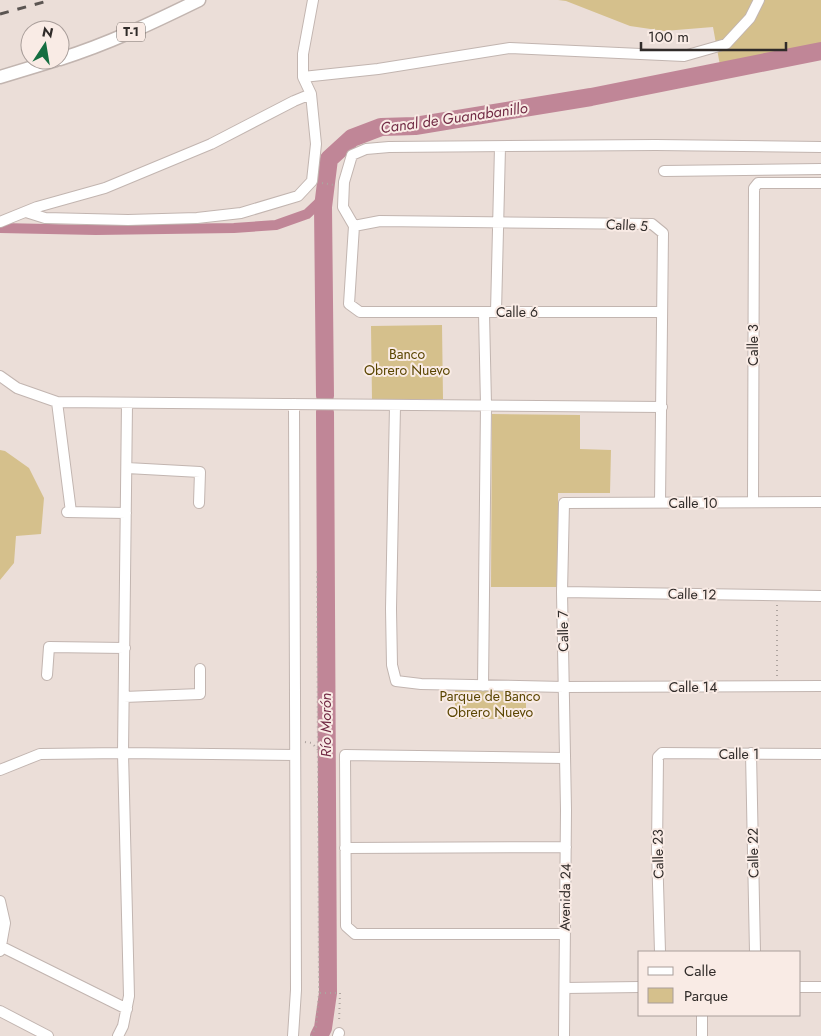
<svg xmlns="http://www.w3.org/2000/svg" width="821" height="1036" viewBox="0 0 821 1036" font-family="Jost,sans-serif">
  <rect width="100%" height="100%" fill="#ebded8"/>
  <!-- green -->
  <path fill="#d5c08c" d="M 558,0 L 821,0 L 821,51 L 721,71 L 713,27 L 664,31 L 630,26 L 566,1 Z
    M 442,325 L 443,399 L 372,400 L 371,326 Z
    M 492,414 L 580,415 L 580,449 L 611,450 L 610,493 L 558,493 L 558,587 L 491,587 Z
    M 0,450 L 5,451 L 29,468 L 44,498 L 41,534 L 16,536 L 14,563 L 0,580 Z
    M 455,690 L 526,690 L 526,719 L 455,719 Z"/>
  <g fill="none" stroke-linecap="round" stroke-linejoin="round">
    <!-- canal -->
    <path stroke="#c08697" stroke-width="10" d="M 0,228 L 96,230 L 234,228 L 276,225 L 307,214 L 325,197"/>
    <!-- river -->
    <path stroke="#c08697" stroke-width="18" d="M 325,396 L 323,207 L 329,159 L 352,138 L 381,127 L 415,126 L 591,97 L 821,51
      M 319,1036 L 323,1028 L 328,993 L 325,412"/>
    <defs>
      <path id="minor" d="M 303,77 L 378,69 L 510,48 L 684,56 L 726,44 L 750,18 L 759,0
        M 664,171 L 821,169
        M 26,212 L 45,218 L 128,220 L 197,218 L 241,213 L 298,196 L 312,181 L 316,144 L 311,94
        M 0,222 L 37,207 L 105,188 L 211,144 L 294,101 L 311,94 L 303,77 L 303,54 L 313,0
        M 354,226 L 343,207 L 344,182 L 352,155 L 366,149 L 389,147 L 656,145 L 821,147
        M 496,312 L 500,147
        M 0,376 L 17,388 L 57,402 L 662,407
        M 57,402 L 71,512
        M 395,406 L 391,609 L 392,665 L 396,681 L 421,684 L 564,687 L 821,686
        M 127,468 L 200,472 L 199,503
        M 753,502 L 754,188 L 758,183 L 821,183
        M 660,503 L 663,233 L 652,224 L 380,221 L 354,226 L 349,304 L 360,312 L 662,312
        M 67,512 L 126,513
        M 562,592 L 821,596
        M 47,675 L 49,647 L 125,648
        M 483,686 L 486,405 L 484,313
        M 124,697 L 200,694 L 200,669
        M 751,753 L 755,952
        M 564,758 L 345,755 L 346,926 L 355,934 L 565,934
        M 0,770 L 40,754 L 123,753 L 294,755
        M 345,848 L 566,847
        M 0,901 L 5,923 L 0,951
        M 2,947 L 127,1009
        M 660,952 L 657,850 L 658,757 L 662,753 L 821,754
        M 800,987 L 821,987
        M 565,988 L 640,987
        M 0,1011 L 48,1036
        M 702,1015 L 702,1036
        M 118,1036 L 123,1026 L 129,996 L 123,753 L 127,404
        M 293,1036 L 296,990 L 294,404
        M 338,1036 L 339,1033
        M 564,1036 L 566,810 L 562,592 L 564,503 L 821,502"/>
      <path id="major" d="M 60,59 C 108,44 154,22 199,0
        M 0,77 L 56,60"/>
    </defs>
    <!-- minor casing -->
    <use href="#minor" stroke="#c2b5b0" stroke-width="12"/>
    <!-- major casing -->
    <use href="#major" stroke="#c2b5b0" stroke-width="15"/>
    <!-- path -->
    <path stroke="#aea49f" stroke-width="2" stroke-dasharray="1 4" stroke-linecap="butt" d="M 322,183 L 334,185
      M 777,605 L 777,678
      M 305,742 L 312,743 L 318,750 L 336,751
      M 320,993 L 340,993 L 339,1023
      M 311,1036 L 316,1027 L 319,993 L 317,568"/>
    <!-- minor -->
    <use href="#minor" stroke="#fff" stroke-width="10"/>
    <!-- major -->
    <use href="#major" stroke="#fff" stroke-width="12"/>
    <!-- rail -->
    <path stroke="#5b5552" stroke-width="3" stroke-dasharray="9 9" stroke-linecap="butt" d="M 0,14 L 51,0"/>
  </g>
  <g text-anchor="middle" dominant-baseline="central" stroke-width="4" stroke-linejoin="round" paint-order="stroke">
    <!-- shield labels -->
    <rect fill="#f9ebe5" stroke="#6c6561" stroke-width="1" x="117" y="22.5" width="28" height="19" rx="4"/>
    <g font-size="12" font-weight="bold" fill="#302b29">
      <text x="131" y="32">T-1</text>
    </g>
    <!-- street labels -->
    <g font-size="14" fill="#302b29" stroke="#f9ebe5">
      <text transform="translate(627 225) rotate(3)">Calle 5</text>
      <text x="517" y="312">Calle 6</text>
      <text transform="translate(753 345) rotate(-90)">Calle 3</text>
      <text x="693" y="503">Calle 10</text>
      <text transform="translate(692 594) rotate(1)">Calle 12</text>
      <text transform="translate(563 631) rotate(-91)">Calle 7</text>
      <text x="693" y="687">Calle 14</text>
      <text x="739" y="754">Calle 1</text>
      <text transform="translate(753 853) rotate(-91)">Calle 22</text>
      <text transform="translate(658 854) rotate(-91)">Calle 23</text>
      <text transform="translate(565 897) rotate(-89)">Avenida 24</text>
    </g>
    <!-- park labels -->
    <g font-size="14" fill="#5a4500" stroke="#f9ebe5">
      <text x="407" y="354">Banco<tspan x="407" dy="16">Obrero Nuevo</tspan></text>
      <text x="490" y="696">Parque de Banco<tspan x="490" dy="16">Obrero Nuevo</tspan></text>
    </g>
    <!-- water labels -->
    <g font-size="15" font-style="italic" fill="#722b45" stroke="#f9ebe5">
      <text transform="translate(454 118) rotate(-8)">Canal de Guanabanillo</text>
      <text transform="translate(326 725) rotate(-90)">Río Morón</text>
    </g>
  </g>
  <!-- legend -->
  <rect x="638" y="951" width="162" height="65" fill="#f9ebe5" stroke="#a99e9a"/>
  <rect x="648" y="967" width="25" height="8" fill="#ffffff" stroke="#a99e9a"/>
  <text x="684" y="976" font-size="15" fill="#302b29">Calle</text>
  <rect x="648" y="988" width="25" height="15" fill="#d5c08c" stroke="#a99e9a"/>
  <text x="684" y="1001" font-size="15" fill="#302b29">Parque</text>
  <!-- north arrow -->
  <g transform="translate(45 45) rotate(12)"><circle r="24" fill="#f9ebe5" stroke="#a99e9a"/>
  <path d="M0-4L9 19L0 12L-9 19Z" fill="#156e41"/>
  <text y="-8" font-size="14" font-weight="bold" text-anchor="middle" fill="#302b29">N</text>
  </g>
  <!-- scale -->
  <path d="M641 42v8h145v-8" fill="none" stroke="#302b29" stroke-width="2.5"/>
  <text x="648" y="42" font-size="15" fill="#302b29" stroke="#f9ebe5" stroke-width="4" paint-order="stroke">100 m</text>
</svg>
